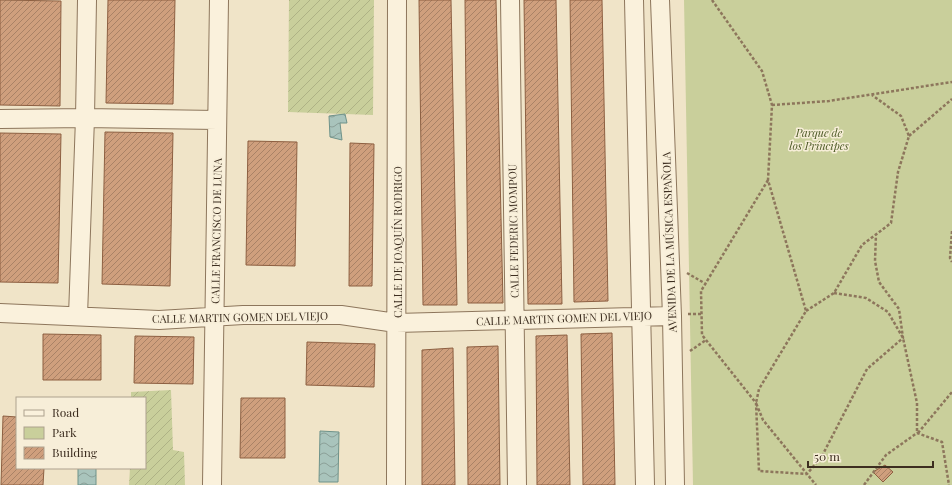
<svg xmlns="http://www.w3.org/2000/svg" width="952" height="485" viewBox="0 0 952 485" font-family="'Playfair Display',serif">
  <defs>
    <pattern id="garden-furrows" width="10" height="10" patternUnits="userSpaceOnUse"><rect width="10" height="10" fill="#c9cf9b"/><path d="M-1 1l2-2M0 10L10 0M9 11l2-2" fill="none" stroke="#aeb285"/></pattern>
    <pattern id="water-waves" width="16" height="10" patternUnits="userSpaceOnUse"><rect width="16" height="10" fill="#a9c4bc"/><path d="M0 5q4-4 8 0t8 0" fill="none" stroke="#8ba098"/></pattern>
    <pattern id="building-hatch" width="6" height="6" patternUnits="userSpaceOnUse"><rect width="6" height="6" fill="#cf9f7d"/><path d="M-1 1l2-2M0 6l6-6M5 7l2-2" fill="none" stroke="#a98266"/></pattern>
  </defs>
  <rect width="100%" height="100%" fill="#f0e4c8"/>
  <!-- park -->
  <path fill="#c9cf9b" d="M 684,0 L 952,0 L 952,485 L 693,485 Z"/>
  <!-- garden -->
  <path fill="url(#garden-furrows)" d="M 289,0 L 374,0 L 373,115 L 288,112 Z
    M 171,390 L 173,450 L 184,452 L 185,485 L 129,485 L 130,468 L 145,468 L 145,398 L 131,398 L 131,392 Z"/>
  <!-- water -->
  <path fill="url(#water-waves)" stroke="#6f938a" d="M 345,114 L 347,123 L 340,123 L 342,140 L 330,137 L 329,116 Z
    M 320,431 L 339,432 L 338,482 L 319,482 Z
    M 78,468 L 96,468 L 96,485 L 78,485 Z"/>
  <!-- building -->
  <path fill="url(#building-hatch)" stroke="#8d5f41" d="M 0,0 L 61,1 L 60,106 L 0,105 Z
    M 108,0 L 175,0 L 173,104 L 106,103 Z
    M 419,0 L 451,0 L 457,305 L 423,305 Z
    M 465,0 L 496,0 L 503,303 L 468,303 Z
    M 524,0 L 556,0 L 562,304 L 528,304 Z
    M 570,0 L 602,0 L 608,301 L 574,302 Z
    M 105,132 L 173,133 L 170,286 L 102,284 Z
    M 0,133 L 61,134 L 58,283 L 0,282 Z
    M 248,141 L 297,142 L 295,266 L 246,265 Z
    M 350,143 L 374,144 L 372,286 L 349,286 Z
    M 612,333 L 615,485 L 583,485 L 581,334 Z
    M 43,334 L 101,335 L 101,380 L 43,380 Z
    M 567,335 L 570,485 L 537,485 L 536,336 Z
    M 135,336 L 194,337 L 193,384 L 134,383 Z
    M 307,342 L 375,344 L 374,387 L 306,385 Z
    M 498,346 L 500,485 L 468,485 L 467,347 Z
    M 453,348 L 455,485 L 422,485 L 422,350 Z
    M 241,398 L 285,398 L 285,458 L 240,458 Z
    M 3,416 L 17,417 L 17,468 L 44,468 L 43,485 L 1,485 Z
    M 885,465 L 893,472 L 883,482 L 873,472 Z"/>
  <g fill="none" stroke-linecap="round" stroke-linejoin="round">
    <defs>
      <path id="minor" d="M 510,0 L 517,485
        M 634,0 L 645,485
        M 660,0 L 672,316 L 675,485
        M 0,119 L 85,118 L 217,120
        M 0,313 L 159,320 L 243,315 L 341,315 L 396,323 L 672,316
        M 78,316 L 85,118 L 87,0
        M 212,485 L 219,0
        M 396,485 L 397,0"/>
    </defs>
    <!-- minor casing -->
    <use href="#minor" stroke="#8d765c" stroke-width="20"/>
    <!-- path -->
    <path stroke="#8d765c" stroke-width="2.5" stroke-dasharray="3 2" stroke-linecap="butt" d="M 712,0 L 762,71 L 772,105 L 768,180 L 806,311 L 759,389 L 756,403 L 763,420 L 816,485
      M 772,105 L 829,101 L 952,82
      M 909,136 L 952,99
      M 768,180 L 701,291 L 702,335 L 756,403 L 759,471 L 807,474 L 822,456 L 867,369 L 903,338 L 899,309 L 879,282 L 875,261 L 876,234
      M 952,231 L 950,258 L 952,262
      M 687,273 L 706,284
      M 834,293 L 866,298 L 888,312 L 903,338 L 917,403 L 917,433
      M 806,311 L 834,293 L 862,245 L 891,223 L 898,172 L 909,136 L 901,116 L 872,95
      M 688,314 L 701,314
      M 690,351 L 706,340
      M 918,433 L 952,392
      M 864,485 L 886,455 L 917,433 L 942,442 L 949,485"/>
    <!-- minor -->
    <use href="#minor" stroke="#faf1dc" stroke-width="18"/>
  </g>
  <g text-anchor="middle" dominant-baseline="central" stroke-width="3" stroke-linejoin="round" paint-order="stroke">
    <!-- park labels -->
    <g font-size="11" font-style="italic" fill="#4d5a26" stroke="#f7eed8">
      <text x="819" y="132">Parque de<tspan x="819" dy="13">los Príncipes</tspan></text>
    </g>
    <!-- street labels -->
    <g font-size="11" fill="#3d2e20" stroke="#f7eed8">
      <text transform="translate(216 231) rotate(-89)">CALLE FRANCISCO DE LUNA</text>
      <text transform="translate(513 231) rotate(-91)">CALLE FEDERIC MOMPOU</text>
      <text transform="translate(397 242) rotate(-90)">CALLE DE JOAQUÍN RODRIGO</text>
      <text transform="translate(669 242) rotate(-92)">AVENIDA DE LA MÚSICA ESPAÑOLA</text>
      <text transform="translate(240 317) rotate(-1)">CALLE MARTIN GOMEN DEL VIEJO</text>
      <text transform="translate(564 318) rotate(-2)">CALLE MARTIN GOMEN DEL VIEJO</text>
    </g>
  </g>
  <!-- legend -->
  <rect x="16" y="397" width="130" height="72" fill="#f7eed8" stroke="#ada18e"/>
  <rect x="24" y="410" width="20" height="6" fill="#faf1dc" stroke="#ada18e"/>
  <text x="52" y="417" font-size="12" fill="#3d2e20">Road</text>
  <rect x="24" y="427" width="20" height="12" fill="#c9cf9b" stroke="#ada18e"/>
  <text x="52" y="437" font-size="12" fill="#3d2e20">Park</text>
  <rect x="24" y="447" width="20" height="12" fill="url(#building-hatch)" stroke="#ada18e"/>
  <text x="52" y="457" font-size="12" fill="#3d2e20">Building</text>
  <!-- scale -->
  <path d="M808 461v6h125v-6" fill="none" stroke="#3d2e20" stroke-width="2"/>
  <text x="814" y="461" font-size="12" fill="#3d2e20" stroke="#f7eed8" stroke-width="3" paint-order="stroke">50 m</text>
</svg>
